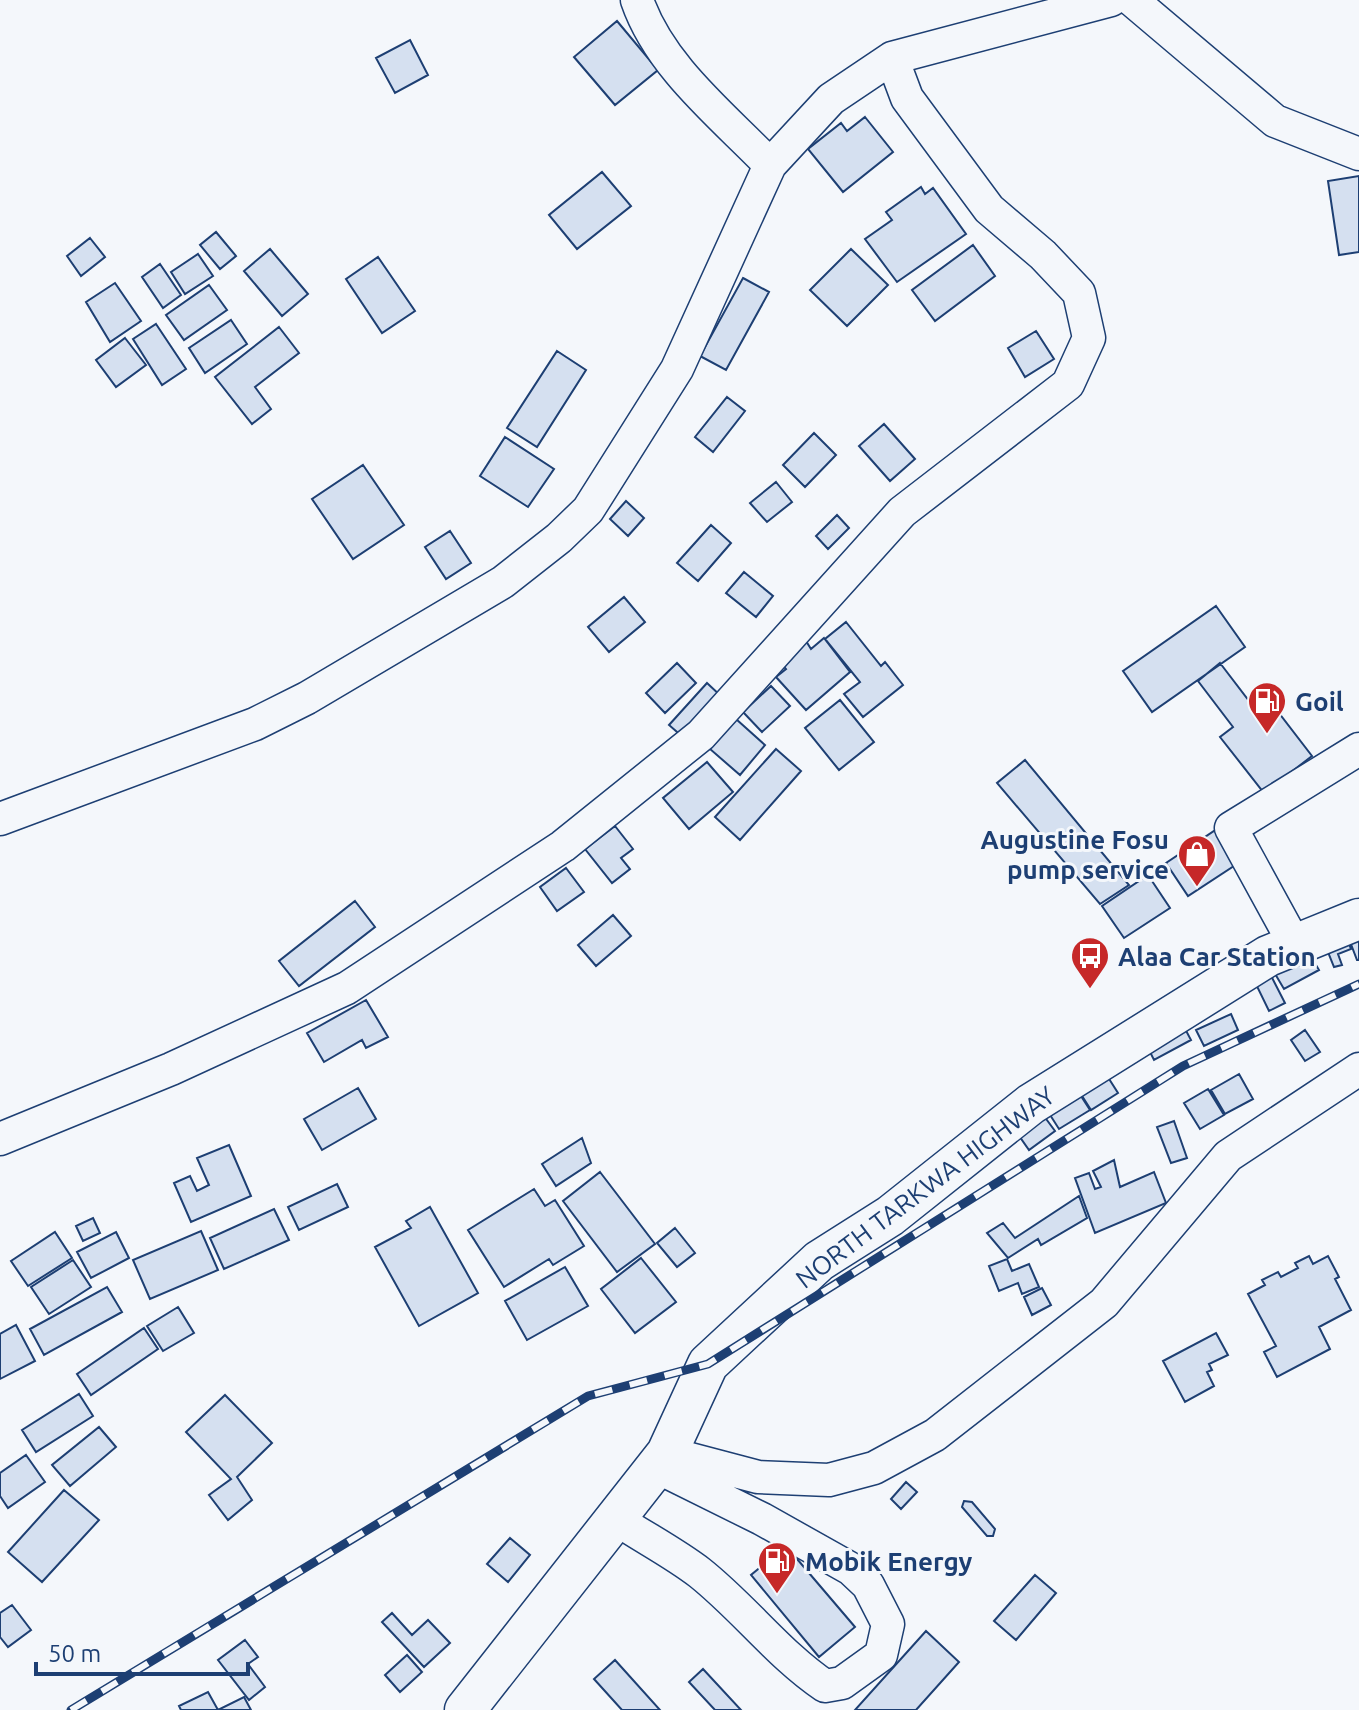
<svg xmlns="http://www.w3.org/2000/svg" width="1359" height="1710" viewBox="0 0 1359 1710" font-family="Ubuntu,sans-serif">
  <rect width="100%" height="100%" fill="#f4f7fb"/>
  <!-- building -->
  <path fill="#d5e0f0" stroke="#1d3f73" stroke-width="2" d="M 617,21 L 658,70 L 615,105 L 574,57 Z
    M 410,40 L 428,75 L 395,93 L 376,58 Z
    M 865,117 L 893,152 L 843,192 L 808,149 L 841,123 L 847,131 Z
    M 602,172 L 631,206 L 577,249 L 549,215 Z
    M 1359,176 L 1359,252 L 1339,255 L 1328,181 Z
    M 921,187 L 925,194 L 933,188 L 966,234 L 897,282 L 865,239 L 892,220 L 886,212 Z
    M 216,232 L 236,256 L 220,269 L 200,245 Z
    M 90,238 L 105,257 L 81,276 L 67,256 Z
    M 973,245 L 995,276 L 935,321 L 912,290 Z
    M 270,249 L 308,294 L 282,316 L 244,271 Z
    M 851,249 L 888,285 L 847,326 L 810,290 Z
    M 198,254 L 213,276 L 185,294 L 171,272 Z
    M 378,257 L 415,311 L 382,333 L 346,279 Z
    M 160,264 L 181,295 L 163,308 L 142,277 Z
    M 743,278 L 769,292 L 726,370 L 700,356 Z
    M 115,283 L 141,321 L 110,342 L 86,302 Z
    M 209,285 L 227,310 L 184,340 L 166,315 Z
    M 231,320 L 247,344 L 205,373 L 189,348 Z
    M 156,324 L 186,369 L 162,385 L 133,339 Z
    M 279,327 L 299,353 L 255,387 L 271,409 L 252,424 L 215,377 Z
    M 1036,331 L 1054,359 L 1025,377 L 1008,348 Z
    M 125,338 L 146,365 L 116,387 L 96,360 Z
    M 557,351 L 586,370 L 537,447 L 507,428 Z
    M 727,397 L 745,411 L 713,452 L 695,437 Z
    M 884,424 L 915,459 L 890,481 L 859,446 Z
    M 814,433 L 836,455 L 805,487 L 783,465 Z
    M 505,437 L 554,469 L 528,507 L 480,476 Z
    M 363,465 L 404,525 L 353,559 L 312,499 Z
    M 776,482 L 792,502 L 767,522 L 750,503 Z
    M 626,501 L 644,518 L 628,536 L 610,519 Z
    M 837,515 L 849,528 L 828,549 L 816,536 Z
    M 711,525 L 731,543 L 698,581 L 677,563 Z
    M 450,531 L 471,563 L 446,579 L 425,547 Z
    M 744,572 L 773,596 L 756,617 L 726,593 Z
    M 624,597 L 645,622 L 609,652 L 588,627 Z
    M 1216,606 L 1245,647 L 1152,712 L 1123,671 Z
    M 846,622 L 881,666 L 885,662 L 903,685 L 863,717 L 844,694 L 860,682 L 825,639 Z
    M 824,638 L 850,672 L 806,710 L 776,677 L 786,669 L 780,662 L 806,641 L 811,649 Z
    M 677,663 L 696,683 L 665,713 L 646,693 Z
    M 1220,663 L 1256,710 L 1269,700 L 1312,756 L 1264,793 L 1220,737 L 1233,727 L 1198,681 Z
    M 707,683 L 722,697 L 684,738 L 669,725 Z
    M 771,686 L 790,706 L 762,732 L 743,712 Z
    M 840,700 L 874,742 L 839,770 L 805,728 Z
    M 736,719 L 765,745 L 740,775 L 710,749 Z
    M 776,749 L 801,771 L 740,840 L 715,817 Z
    M 1025,760 L 1129,885 L 1100,904 L 997,783 Z
    M 707,762 L 733,792 L 689,829 L 663,798 Z
    M 615,826 L 633,849 L 621,858 L 630,869 L 612,883 L 585,849 Z
    M 1217,829 L 1240,862 L 1188,896 L 1166,863 Z
    M 566,868 L 584,892 L 557,911 L 540,887 Z
    M 1148,875 L 1170,908 L 1124,938 L 1102,906 Z
    M 355,901 L 375,927 L 299,986 L 279,961 Z
    M 613,915 L 631,936 L 596,966 L 578,945 Z
    M 1359,926 L 1359,960 L 1357,960 L 1346,931 Z
    M 1345,934 L 1351,949 L 1338,954 L 1342,965 L 1334,967 L 1324,942 Z
    M 1306,948 L 1319,970 L 1284,989 L 1271,967 Z
    M 1266,966 L 1285,1003 L 1269,1011 L 1251,974 Z
    M 366,1000 L 388,1037 L 366,1048 L 362,1040 L 324,1062 L 307,1033 Z
    M 1231,1014 L 1238,1030 L 1204,1046 L 1196,1030 Z
    M 1182,1023 L 1191,1040 L 1154,1060 L 1145,1042 Z
    M 1305,1030 L 1320,1052 L 1305,1061 L 1291,1040 Z
    M 1104,1071 L 1118,1093 L 1091,1110 L 1077,1088 Z
    M 1239,1074 L 1253,1099 L 1225,1114 L 1211,1090 Z
    M 358,1088 L 376,1119 L 322,1150 L 304,1119 Z
    M 1208,1089 L 1224,1115 L 1200,1129 L 1184,1103 Z
    M 1079,1093 L 1090,1110 L 1059,1129 L 1045,1107 Z
    M 1041,1112 L 1055,1131 L 1029,1150 L 1015,1130 Z
    M 1174,1121 L 1187,1158 L 1171,1163 L 1157,1127 Z
    M 582,1138 L 591,1163 L 556,1186 L 542,1164 Z
    M 229,1145 L 251,1196 L 191,1222 L 174,1183 L 190,1176 L 197,1191 L 209,1185 L 197,1158 Z
    M 1114,1160 L 1120,1187 L 1154,1172 L 1166,1203 L 1095,1233 L 1075,1178 L 1089,1173 L 1095,1189 L 1101,1187 L 1093,1171 Z
    M 600,1172 L 655,1244 L 617,1272 L 563,1201 Z
    M 337,1184 L 348,1207 L 299,1230 L 288,1207 Z
    M 534,1189 L 545,1206 L 555,1200 L 584,1246 L 553,1265 L 549,1259 L 504,1287 L 468,1230 Z
    M 1079,1196 L 1087,1218 L 1041,1245 L 1038,1239 L 1008,1258 L 987,1233 L 1003,1223 L 1015,1238 Z
    M 430,1207 L 478,1293 L 419,1326 L 375,1247 L 411,1228 L 406,1221 Z
    M 274,1209 L 289,1240 L 224,1269 L 210,1238 Z
    M 93,1218 L 100,1233 L 83,1241 L 76,1226 Z
    M 675,1228 L 695,1253 L 677,1267 L 657,1243 Z
    M 201,1231 L 218,1270 L 150,1299 L 133,1260 Z
    M 55,1232 L 72,1258 L 28,1286 L 11,1261 Z
    M 116,1232 L 129,1258 L 91,1278 L 77,1252 Z
    M 1309,1256 L 1313,1264 L 1328,1256 L 1339,1277 L 1335,1279 L 1351,1310 L 1319,1327 L 1330,1349 L 1277,1377 L 1264,1352 L 1276,1346 L 1248,1294 L 1265,1285 L 1262,1280 L 1278,1272 L 1281,1277 L 1298,1268 L 1295,1263 Z
    M 641,1258 L 676,1302 L 635,1333 L 601,1289 Z
    M 1007,1259 L 1012,1271 L 1029,1264 L 1039,1287 L 1022,1294 L 1018,1283 L 999,1291 L 989,1266 Z
    M 73,1260 L 91,1287 L 49,1314 L 31,1287 Z
    M 565,1267 L 588,1306 L 527,1340 L 505,1301 Z
    M 107,1287 L 122,1312 L 44,1355 L 30,1329 Z
    M 1042,1288 L 1051,1305 L 1032,1315 L 1024,1297 Z
    M 178,1307 L 194,1333 L 163,1351 L 147,1326 Z
    M 16,1325 L 35,1361 L 0,1379 L 0,1334 Z
    M 144,1328 L 158,1349 L 91,1395 L 77,1374 Z
    M 1216,1333 L 1228,1355 L 1209,1364 L 1212,1370 L 1207,1372 L 1214,1386 L 1185,1402 L 1163,1361 Z
    M 79,1394 L 93,1416 L 36,1452 L 22,1430 Z
    M 225,1395 L 272,1443 L 237,1477 L 252,1500 L 228,1520 L 209,1495 L 231,1479 L 186,1432 Z
    M 99,1427 L 116,1447 L 70,1486 L 52,1465 Z
    M 26,1455 L 45,1482 L 8,1508 L 0,1496 L 0,1473 Z
    M 906,1482 L 917,1492 L 901,1509 L 891,1499 Z
    M 64,1490 L 99,1520 L 42,1582 L 8,1552 Z
    M 964,1501 L 972,1502 L 995,1529 L 993,1536 L 987,1536 L 962,1507 Z
    M 510,1538 L 530,1555 L 508,1582 L 487,1564 Z
    M 786,1546 L 855,1627 L 819,1657 L 751,1575 Z
    M 1035,1575 L 1056,1593 L 1016,1640 L 994,1621 Z
    M 12,1605 L 31,1630 L 8,1647 L 0,1637 L 0,1613 Z
    M 392,1613 L 412,1635 L 428,1620 L 450,1643 L 424,1667 L 382,1622 Z
    M 926,1631 L 959,1662 L 916,1710 L 855,1710 Z
    M 245,1640 L 258,1657 L 248,1664 L 265,1687 L 249,1700 L 218,1660 Z
    M 407,1655 L 422,1672 L 400,1692 L 385,1675 Z
    M 615,1660 L 660,1710 L 622,1710 L 594,1679 Z
    M 703,1669 L 741,1710 L 715,1710 L 689,1682 Z
    M 208,1692 L 218,1710 L 181,1710 L 179,1706 Z
    M 244,1697 L 251,1710 L 218,1710 Z"/>
  <g fill="none" stroke-linecap="round" stroke-linejoin="round">
    <defs>
      <path id="minor" d="M 637,0 C 660,67 723,116 770,165
        M 1132,0 L 1275,121 L 1359,154
        M 0,819 L 255,724 L 307,698 L 503,582 L 559,538 L 588,510 L 677,369 L 770,165 L 831,99 L 892,58
        M 1295,945 L 1231,828 L 1359,749
        M 0,1139 L 171,1069 L 347,988 L 563,846 L 701,735 L 902,512 L 1068,384 L 1089,338 L 1079,293 L 1043,255 L 989,209 L 907,98 L 892,58 L 1111,0
        M 667,1453 L 758,1477 L 829,1480 L 874,1468 L 935,1435 L 1104,1303 L 1228,1156 L 1359,1069
        M 616,1519 C 643,1537 674,1553 700,1573 C 744,1608 779,1655 825,1686 L 842,1683 L 881,1655 L 888,1624 L 868,1585 L 851,1569 L 762,1519 L 657,1467"/>
      <path id="major" d="M 465,1710 L 667,1453 L 708,1364 L 819,1261 L 890,1216 L 1031,1104 L 1268,956 L 1359,919"/>
    </defs>
    <!-- minor casing -->
    <use href="#minor" stroke="#1d3f73" stroke-width="35"/>
    <!-- major casing -->
    <use href="#major" stroke="#1d3f73" stroke-width="43"/>
    <!-- minor -->
    <use href="#minor" stroke="#f4f7fb" stroke-width="32"/>
    <!-- major -->
    <use href="#major" stroke="#f4f7fb" stroke-width="40"/>
    <defs>
      <path id="rail" d="M 71,1710 L 588,1396 L 708,1364 L 1183,1066 L 1359,984"/>
    </defs>
    <!-- rail casing -->
    <use href="#rail" stroke="#1d3f73" stroke-width="9"/>
    <!-- rail -->
    <use href="#rail" stroke="#f4f7fb" stroke-width="6" stroke-dasharray="18" stroke-linecap="butt"/>
  </g>
  <!-- icons -->
  <defs>
    <symbol id="fuel-pin" viewBox="-11 -11 22 30"><path d="M0 17L-7.5 6A9.5 9.5 0 1 1 7.5 6Z" fill="#c62828" stroke="#f4f7fb"/><path d="M-5.5-6h7V0h2V4h1.3V-2.5L3-4.5l.8-.8L6-3V5H2.5V1h-1V6h-7ZM-4.2-4.7v3.2H.2V-4.7Z" fill="#fff"/></symbol>
    <symbol id="shop-pin" viewBox="-11 -11 22 30"><path d="M0 17L-7.5 6A9.5 9.5 0 1 1 7.5 6Z" fill="#c62828" stroke="#f4f7fb"/><path d="M-5-2.5h2.3a2.7 3.5 0 0 1 5.4 0H5L5.5 6h-11ZM-1.5-2.5h3a1.5 2.3 0 0 0-3 0Z" fill="#fff"/></symbol>
    <symbol id="bus-pin" viewBox="-11 -11 22 30"><path d="M0 17L-7.5 6A9.5 9.5 0 1 1 7.5 6Z" fill="#c62828" stroke="#f4f7fb"/><path d="M-5-6H5V4H4V6H2V4H-2V6H-4V4H-5ZM-3.5-4V0h7V-4ZM-3.5 1.2v1.5H-2V1.2ZM2 1.2v1.5H3.5V1.2Z" fill="#fff"/></symbol>
  </defs>
  <g fill-rule="evenodd">
    <use href="#fuel-pin" x="1245" y="679" width="44" height="60"/>
    <use href="#shop-pin" x="1175" y="832" width="44" height="60"/>
    <use href="#bus-pin" x="1068" y="934" width="44" height="60"/>
    <use href="#fuel-pin" x="755" y="1539" width="44" height="60"/>
  </g>
  <g text-anchor="middle" dominant-baseline="central" stroke-width="6" stroke-linejoin="round" paint-order="stroke">
    <!-- poi labels -->
    <g font-size="26" font-weight="bold" fill="#1d3f73" stroke="#f4f7fb" text-anchor="start">
      <text x="1295" y="701">Goil</text>
      <text x="1169" y="839" text-anchor="end">Augustine Fosu<tspan x="1169" dy="30">pump service</tspan></text>
      <text x="1118" y="956">Alaa Car Station</text>
      <text x="805" y="1561">Mobik Energy</text>
    </g>
    <!-- street labels -->
    <g font-size="26" fill="#1d3f73" stroke="#f4f7fb">
      <text transform="translate(925 1187) rotate(-37)">NORTH TARKWA HIGHWAY</text>
    </g>
  </g>
  <!-- scale -->
  <path d="M36 1662v12h212v-12" fill="none" stroke="#1d3f73" stroke-width="4"/>
  <text x="48" y="1662" font-size="24" fill="#1d3f73" stroke="#f4f7fb" stroke-width="6" paint-order="stroke">50 m</text>
</svg>
